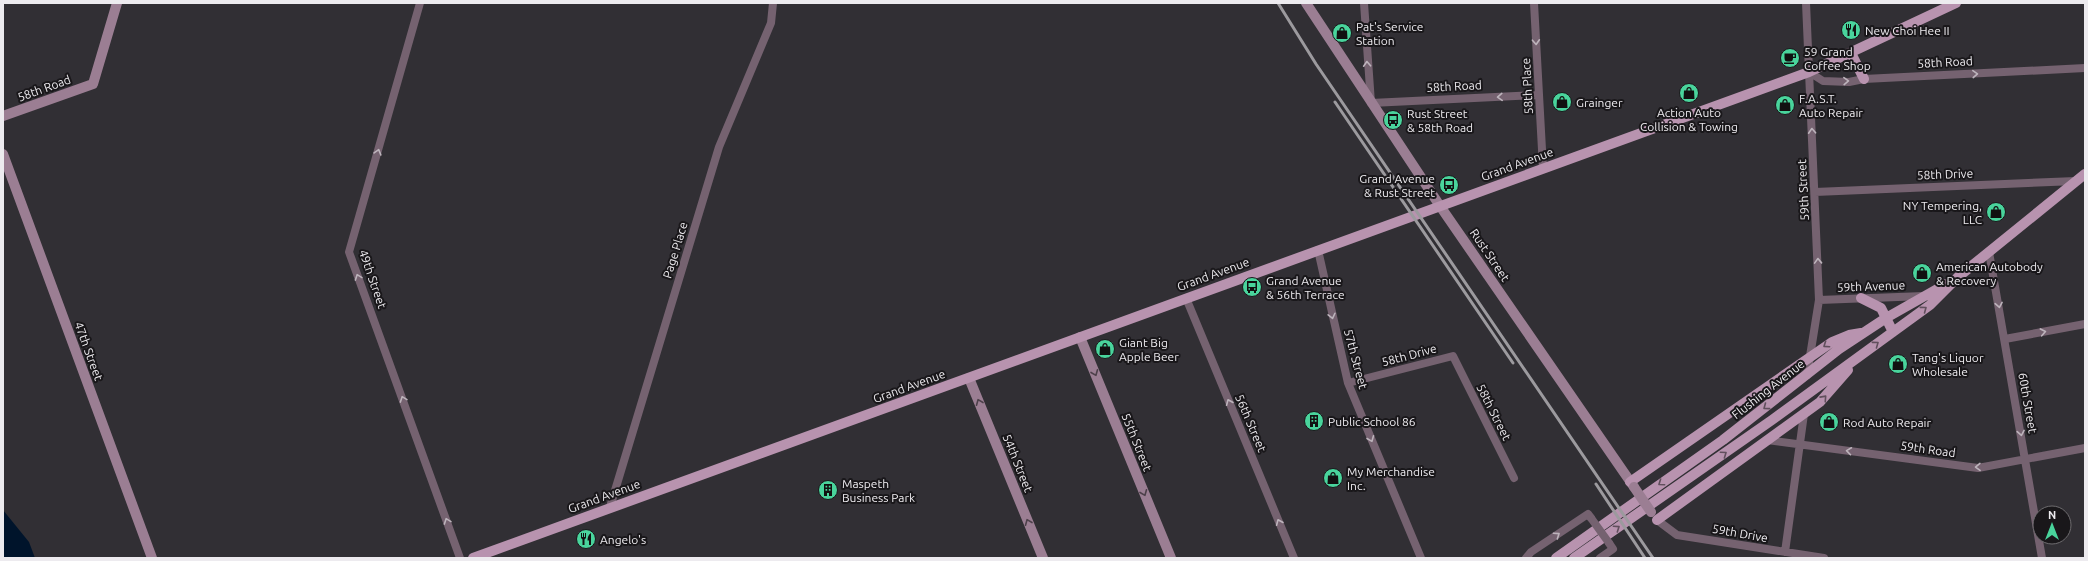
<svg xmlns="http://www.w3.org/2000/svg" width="2088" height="561" viewBox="0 0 2088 561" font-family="Ubuntu,sans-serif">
  <rect width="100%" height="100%" fill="#312f34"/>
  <!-- water -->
  <path fill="#00142b" d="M 3,510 L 29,542 L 35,558 L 3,558 Z"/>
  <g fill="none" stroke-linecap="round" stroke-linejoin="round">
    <!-- street -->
    <path stroke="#756270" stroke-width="8" d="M 420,3 L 349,252 L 460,558
      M 1364,3 L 1371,103 L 1539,95
      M 1534,3 L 1543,168
      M 1806,3 L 1819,300 L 1807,375
      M 1809,72 L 1823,81 L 1849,82 L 1864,79 L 2085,68
      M 1815,192 L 2076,181
      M 1318,250 L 1348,383 L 1421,558
      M 1989,252 L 2042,558
      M 1186,298 L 1294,558
      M 1819,300 L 1924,296
      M 2005,339 L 2085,324
      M 1348,383 L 1453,356 L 1514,478
      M 1767,440 L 1978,468 L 2085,448
      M 610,507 L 719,147 L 771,23 L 773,3
      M 1657,520 L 1677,535 L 1824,558
      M 1785,552 L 1804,414
      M 1526,558 L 1531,552 L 1588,514 L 1591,518
      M 1600,558 L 1613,549 L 1609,543"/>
    <!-- secondary -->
    <path stroke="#9b7e93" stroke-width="10" d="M 1306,3 L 1440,206 L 1634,487
      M 3,116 L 93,84 L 117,3
      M 3,154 L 152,558
      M 1080,337 L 1171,558
      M 969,378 L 1043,558"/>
    <!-- primary -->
    <path stroke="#b893af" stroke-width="10" d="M 1851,53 L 1864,79
      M 1861,298 L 1881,308 L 1893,332
      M 1630,482 L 1832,342 L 1849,335 L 1861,333
      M 1657,520 L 1820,402 L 1848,370
      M 473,558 L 1809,72 L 1956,3
      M 1556,558 L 1723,440 L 1839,349 L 1886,318 L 1946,284
      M 1574,558 L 1772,420 L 1930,305 L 1958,277 L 2085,174"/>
    <!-- rail -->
    <path stroke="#9c9a9e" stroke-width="3" d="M 1278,3 L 1316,64 L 1653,558
      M 1335,102 L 1513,363
      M 1596,484 L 1645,558"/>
    <!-- street-bridge -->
    <path stroke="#756270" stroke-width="8" d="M 1591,518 L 1609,543"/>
    <!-- secondary-bridge -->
    <path stroke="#9b7e93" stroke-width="10" d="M 1634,487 L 1651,512"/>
  </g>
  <!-- one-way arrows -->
  <defs><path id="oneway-chevron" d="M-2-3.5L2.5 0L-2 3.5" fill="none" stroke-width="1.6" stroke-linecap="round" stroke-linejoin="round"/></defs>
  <g stroke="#bdb4bc">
    <use href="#oneway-chevron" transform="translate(1536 42) rotate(87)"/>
    <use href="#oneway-chevron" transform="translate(1367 64) rotate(-93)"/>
    <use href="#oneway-chevron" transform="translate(1975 74) rotate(-3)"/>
    <use href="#oneway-chevron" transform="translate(1846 81) rotate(-2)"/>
    <use href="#oneway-chevron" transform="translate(1500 97) rotate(177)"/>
    <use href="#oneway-chevron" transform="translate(1812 131) rotate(-93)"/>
    <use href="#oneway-chevron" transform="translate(378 152) rotate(-74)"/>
    <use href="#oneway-chevron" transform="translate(1818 261) rotate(-92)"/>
    <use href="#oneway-chevron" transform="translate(358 277) rotate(-110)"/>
    <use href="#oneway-chevron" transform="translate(1999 305) rotate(80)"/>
    <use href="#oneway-chevron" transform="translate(1332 316) rotate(77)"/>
    <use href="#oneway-chevron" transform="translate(2043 332) rotate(-11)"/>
    <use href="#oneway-chevron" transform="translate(403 399) rotate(-110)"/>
    <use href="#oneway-chevron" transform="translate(1229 402) rotate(-113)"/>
    <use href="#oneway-chevron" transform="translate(2021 433) rotate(80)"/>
    <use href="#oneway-chevron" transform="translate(1371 439) rotate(68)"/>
    <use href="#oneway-chevron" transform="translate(1849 451) rotate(-172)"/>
    <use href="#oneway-chevron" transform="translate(1978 467) rotate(179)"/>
    <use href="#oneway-chevron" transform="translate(447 521) rotate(-110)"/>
    <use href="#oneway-chevron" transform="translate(1279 522) rotate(-113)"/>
    <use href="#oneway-chevron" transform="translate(1557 535) rotate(-34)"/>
  </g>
  <g stroke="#614f5d">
    <use href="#oneway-chevron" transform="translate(1924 309) rotate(-37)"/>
    <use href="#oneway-chevron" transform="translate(1876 344) rotate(-36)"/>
    <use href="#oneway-chevron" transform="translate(1826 345) rotate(146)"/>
    <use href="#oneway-chevron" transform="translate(1824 398) rotate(-48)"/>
    <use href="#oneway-chevron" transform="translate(1766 407) rotate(143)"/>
    <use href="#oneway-chevron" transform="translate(1724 454) rotate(-35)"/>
    <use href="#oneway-chevron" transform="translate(1661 483) rotate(145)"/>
    <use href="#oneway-chevron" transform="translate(1617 528) rotate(-34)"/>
  </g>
  <g stroke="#4d404a">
    <use href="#oneway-chevron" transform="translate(1095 373) rotate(68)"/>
    <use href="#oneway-chevron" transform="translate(979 402) rotate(-112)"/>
    <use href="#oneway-chevron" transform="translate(1144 493) rotate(68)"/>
    <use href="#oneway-chevron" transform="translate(1028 522) rotate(-112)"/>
  </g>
  <!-- icons -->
  <defs>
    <symbol id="restaurant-disc" viewBox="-11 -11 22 22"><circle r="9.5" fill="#49d49c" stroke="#19171a"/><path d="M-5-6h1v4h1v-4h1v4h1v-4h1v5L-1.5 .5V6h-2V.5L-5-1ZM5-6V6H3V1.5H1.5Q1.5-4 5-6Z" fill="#111"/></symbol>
    <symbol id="shop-disc" viewBox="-11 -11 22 22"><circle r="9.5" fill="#49d49c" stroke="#19171a"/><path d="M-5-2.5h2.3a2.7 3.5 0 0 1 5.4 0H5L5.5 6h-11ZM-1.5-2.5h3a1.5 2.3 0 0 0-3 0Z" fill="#111"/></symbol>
    <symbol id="cafe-disc" viewBox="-11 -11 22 22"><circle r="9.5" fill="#49d49c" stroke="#19171a"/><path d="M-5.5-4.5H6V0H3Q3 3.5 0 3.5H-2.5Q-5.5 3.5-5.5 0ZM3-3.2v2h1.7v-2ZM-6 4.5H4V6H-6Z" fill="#111"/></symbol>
    <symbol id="bus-disc" viewBox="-11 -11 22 22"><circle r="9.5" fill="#49d49c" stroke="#19171a"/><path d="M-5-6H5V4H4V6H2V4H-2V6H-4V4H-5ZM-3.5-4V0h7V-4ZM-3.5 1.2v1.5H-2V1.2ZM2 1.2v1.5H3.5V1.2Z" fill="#111"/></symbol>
    <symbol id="building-disc" viewBox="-11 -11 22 22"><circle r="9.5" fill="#49d49c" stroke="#19171a"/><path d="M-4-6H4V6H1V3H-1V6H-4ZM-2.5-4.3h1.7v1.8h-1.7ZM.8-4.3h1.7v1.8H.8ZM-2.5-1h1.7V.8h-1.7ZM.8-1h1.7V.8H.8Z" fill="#111"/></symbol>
  </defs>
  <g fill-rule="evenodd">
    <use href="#restaurant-disc" x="1840" y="19" width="22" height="22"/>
    <use href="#shop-disc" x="1331" y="22" width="22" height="22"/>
    <use href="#cafe-disc" x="1779" y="47" width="22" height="22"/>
    <use href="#shop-disc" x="1678" y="82" width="22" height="22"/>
    <use href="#shop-disc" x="1551" y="91" width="22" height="22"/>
    <use href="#shop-disc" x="1774" y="94" width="22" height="22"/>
    <use href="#bus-disc" x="1382" y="109" width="22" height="22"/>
    <use href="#bus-disc" x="1438" y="174" width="22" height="22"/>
    <use href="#shop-disc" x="1985" y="201" width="22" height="22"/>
    <use href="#shop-disc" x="1911" y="262" width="22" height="22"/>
    <use href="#bus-disc" x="1241" y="276" width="22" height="22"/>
    <use href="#shop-disc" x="1094" y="338" width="22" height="22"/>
    <use href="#shop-disc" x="1887" y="353" width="22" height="22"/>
    <use href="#building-disc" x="1303" y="410" width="22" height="22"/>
    <use href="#shop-disc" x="1818" y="411" width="22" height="22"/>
    <use href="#shop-disc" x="1322" y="467" width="22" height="22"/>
    <use href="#building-disc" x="817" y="479" width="22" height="22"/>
    <use href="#restaurant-disc" x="575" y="528" width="22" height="22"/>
  </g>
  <g text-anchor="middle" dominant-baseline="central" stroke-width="4" stroke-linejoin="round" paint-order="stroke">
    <!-- poi labels -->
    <g font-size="12" fill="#edebef" stroke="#19171a" text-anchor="start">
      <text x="1356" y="26">Pat's Service<tspan x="1356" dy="14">Station</tspan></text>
      <text x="1865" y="30">New Choi Hee II</text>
      <text x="1804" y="51">59 Grand<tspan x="1804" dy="14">Coffee Shop</tspan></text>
      <text x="1799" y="98">F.A.S.T.<tspan x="1799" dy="14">Auto Repair</tspan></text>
      <text x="1576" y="102">Grainger</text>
      <text x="1689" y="112" text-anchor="middle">Action Auto<tspan x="1689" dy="14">Collision &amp; Towing</tspan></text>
      <text x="1407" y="113">Rust Street<tspan x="1407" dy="14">&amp; 58th Road</tspan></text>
      <text x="1435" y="178" text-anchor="end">Grand Avenue<tspan x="1435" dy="14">&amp; Rust Street</tspan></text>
      <text x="1982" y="205" text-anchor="end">NY Tempering,<tspan x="1982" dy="14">LLC</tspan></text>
      <text x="1936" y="266">American Autobody<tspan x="1936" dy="14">&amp; Recovery</tspan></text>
      <text x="1266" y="280">Grand Avenue<tspan x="1266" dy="14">&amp; 56th Terrace</tspan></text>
      <text x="1119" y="342">Giant Big<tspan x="1119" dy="14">Apple Beer</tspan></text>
      <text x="1912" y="357">Tang's Liquor<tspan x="1912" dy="14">Wholesale</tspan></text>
      <text x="1328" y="421">Public School 86</text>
      <text x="1843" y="422">Rod Auto Repair</text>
      <text x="1347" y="471">My Merchandise<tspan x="1347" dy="14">Inc.</tspan></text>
      <text x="842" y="483">Maspeth<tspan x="842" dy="14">Business Park</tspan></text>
      <text x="600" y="539">Angelo's</text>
    </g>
    <!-- street labels -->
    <g font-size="12" fill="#edebef" stroke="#19171a">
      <text transform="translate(1945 62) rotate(-3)">58th Road</text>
      <text transform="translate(1454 86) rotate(-3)">58th Road</text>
      <text transform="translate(1527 86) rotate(-93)">58th Place</text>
      <text transform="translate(44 88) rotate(-20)">58th Road</text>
      <text transform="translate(1517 164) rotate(-20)">Grand Avenue</text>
      <text transform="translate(1945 174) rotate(-2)">58th Drive</text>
      <text transform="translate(1803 190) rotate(-93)">59th Street</text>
      <text transform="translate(675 250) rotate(-73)">Page Place</text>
      <text transform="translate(1490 255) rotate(56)">Rust Street</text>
      <text transform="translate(1213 274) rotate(-20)">Grand Avenue</text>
      <text transform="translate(373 279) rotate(71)">49th Street</text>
      <text transform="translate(1871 286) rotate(-2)">59th Avenue</text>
      <text transform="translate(89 351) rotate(70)">47th Street</text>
      <text transform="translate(1409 355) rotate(-15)">58th Drive</text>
      <text transform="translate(1356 359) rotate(75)">57th Street</text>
      <text transform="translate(909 386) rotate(-20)">Grand Avenue</text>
      <text transform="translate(1768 389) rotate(-38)">Flushing Avenue</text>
      <text transform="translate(2028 403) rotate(80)">60th Street</text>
      <text transform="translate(1494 412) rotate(63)">58th Street</text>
      <text transform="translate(1251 423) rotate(67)">56th Street</text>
      <text transform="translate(1137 442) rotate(68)">55th Street</text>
      <text transform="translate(1928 449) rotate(8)">59th Road</text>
      <text transform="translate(1018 463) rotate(68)">54th Street</text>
      <text transform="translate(604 496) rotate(-20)">Grand Avenue</text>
      <text transform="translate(1740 533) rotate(10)">59th Drive</text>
    </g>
  </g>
  <!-- border -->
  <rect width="2088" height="561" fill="none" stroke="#edebef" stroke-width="8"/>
  <!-- north arrow -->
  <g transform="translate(2052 525)"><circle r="19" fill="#19171a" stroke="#6e6c6f"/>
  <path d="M0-3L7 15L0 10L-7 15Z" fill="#49d49c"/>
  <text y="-6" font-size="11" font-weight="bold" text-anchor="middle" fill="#edebef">N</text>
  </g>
</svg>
